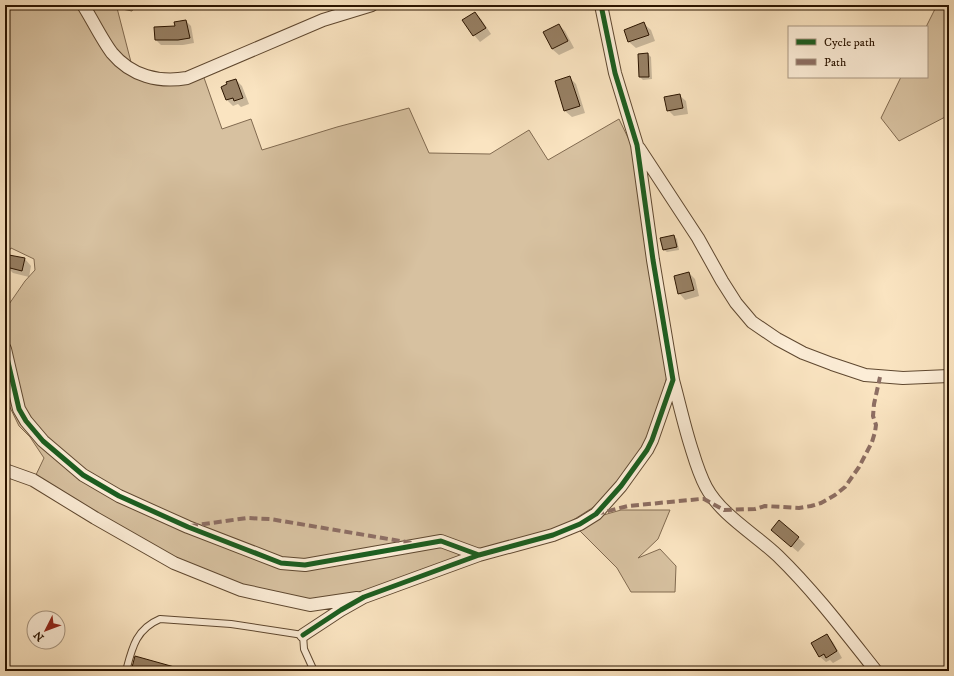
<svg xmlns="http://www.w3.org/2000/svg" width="954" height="676" viewBox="0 0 954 676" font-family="'IM FELL DW Pica',serif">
  <rect width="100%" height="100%" fill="#fae4c1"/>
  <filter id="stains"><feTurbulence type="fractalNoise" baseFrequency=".005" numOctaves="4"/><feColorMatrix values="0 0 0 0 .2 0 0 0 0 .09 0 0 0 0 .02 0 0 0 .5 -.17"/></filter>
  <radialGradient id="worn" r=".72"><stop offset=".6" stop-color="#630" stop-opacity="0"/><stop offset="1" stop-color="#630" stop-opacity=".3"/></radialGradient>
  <!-- green -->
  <path fill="#d7c1a0" stroke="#816a50" d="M 5,5 L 135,5 L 132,11 L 117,8 L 132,66 L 166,76 L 202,72 L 222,129 L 251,119 L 262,150 L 337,127 L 409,108 L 429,153 L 490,154 L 529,130 L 548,160 L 619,119 L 631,144 L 667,376 L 651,439 L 625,482 L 592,508 L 562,527 L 382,588 L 312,604 L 288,599 L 175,562 L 34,479 L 44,458 L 30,437 L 19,426 L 5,397 L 5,310 L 25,281 L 35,270 L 34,259 L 11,248 L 5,257 Z
    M 937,5 L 949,5 L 949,115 L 899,141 L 881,118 L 901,77 L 927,77 L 926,27 Z
    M 621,510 L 670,510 L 658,539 L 638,558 L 660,549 L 676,566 L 675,592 L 631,592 L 617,568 L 575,526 L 593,518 Z"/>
  <!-- shadow -->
  <path fill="#0003" d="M 475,13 L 481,19 L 491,34 L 480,42 L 474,35 Z
    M 186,21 L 191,26 L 194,43 L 183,45 L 161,45 L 156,40 Z
    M 644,24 L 651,30 L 655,41 L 636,48 L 629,42 Z
    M 559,25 L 565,31 L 574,48 L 559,55 L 552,49 Z
    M 648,54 L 651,57 L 652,79 L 643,80 L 640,77 Z
    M 569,77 L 576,84 L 585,113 L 572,117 L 565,111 Z
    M 236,80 L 242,86 L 249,104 L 241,107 L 238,104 L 233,106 L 227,100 L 222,88 Z
    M 679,95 L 686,101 L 688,114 L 674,116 L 668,110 Z
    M 674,236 L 677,239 L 679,250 L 667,252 L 664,250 Z
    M 25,259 L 31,266 L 29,277 L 13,273 L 7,267 Z
    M 689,273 L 695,279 L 699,296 L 685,300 L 679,293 Z
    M 779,521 L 805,544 L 798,552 L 779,536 Z
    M 826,635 L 833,642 L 842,658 L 833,663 L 830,660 L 826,662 L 819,656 Z"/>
  <!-- building -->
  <path fill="#978064" stroke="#2b1400" d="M 475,12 L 486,28 L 473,36 L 462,20 Z
    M 186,20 L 190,38 L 178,40 L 155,40 L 154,27 L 175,26 L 174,22 Z
    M 644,22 L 649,35 L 628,42 L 624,30 Z
    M 559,24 L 568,41 L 552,49 L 543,32 Z
    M 648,53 L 649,77 L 639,77 L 638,54 Z
    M 570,76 L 580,106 L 564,111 L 555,81 Z
    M 236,79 L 243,98 L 234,101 L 233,98 L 226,100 L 221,87 L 227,84 L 226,82 Z
    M 680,94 L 683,108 L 667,111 L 664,97 Z
    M 674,235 L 677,247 L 663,250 L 660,238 Z
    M 9,255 L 25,258 L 22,271 L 6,267 Z
    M 689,272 L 694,290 L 678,294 L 674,276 Z
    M 779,520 L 799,537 L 791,547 L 771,530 Z
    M 827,634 L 837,651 L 826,658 L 824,654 L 819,657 L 811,643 Z
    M 135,656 L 178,668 L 177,671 L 131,671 Z"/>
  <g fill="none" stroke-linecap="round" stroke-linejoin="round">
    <defs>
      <path id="lane" d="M 126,671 C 132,648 136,629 160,619 L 231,624 L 303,635 L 304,649 L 314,671"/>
      <path id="street" d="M 83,5 C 92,19 102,40 112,53 C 131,76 159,83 187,78 L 323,20 L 372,5
        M 639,148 L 698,238 L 722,281 L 736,303 L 752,322 L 777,339 L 803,353 L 832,364 L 865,375 L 903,378 L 949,376
        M 5,349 L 19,409 L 26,421 L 43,441 L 83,475 L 119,496 L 188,527 L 281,563 L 305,565 L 441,541 L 479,555
        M 673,380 C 679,402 684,425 691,447 C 695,460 699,474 706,487 C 721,515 755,534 778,556 C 814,591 845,632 876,671
        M 5,470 L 33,480 L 95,518 L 174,563 L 241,590 L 310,605 L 357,598
        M 303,635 L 341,610 L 364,597 L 479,555 L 553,535 L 580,524 L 596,514 L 621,486 L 647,450 L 652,440 L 673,380 L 653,260 L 637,145 L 615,73 L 601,5"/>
    </defs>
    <!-- lane casing -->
    <use href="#lane" stroke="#5f4830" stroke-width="8"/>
    <!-- street casing -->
    <use href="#street" stroke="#5f4830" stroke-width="14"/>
    <!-- lane -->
    <use href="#lane" stroke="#fcedd7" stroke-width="6"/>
    <!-- street -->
    <use href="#street" stroke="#fcedd7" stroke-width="12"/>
    <!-- quiet -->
    <path stroke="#8d6e63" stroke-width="4" stroke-dasharray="8 4" stroke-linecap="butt" d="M 596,514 L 628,506 L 700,499 L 704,499 L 724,510 L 755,509 L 765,506 L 799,508 L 811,506 L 821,503 L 835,495 L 845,487 L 859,467 L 872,442 L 875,432 L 876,425 L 873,416 L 874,404 L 880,377
      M 190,526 L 247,518 L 270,519 L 412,543"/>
    <defs>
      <path id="cycleway" d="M 5,349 L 19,409 L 26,421 L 43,441 L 83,475 L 119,496 L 188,527 L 281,563 L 305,565 L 441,541 L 479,555
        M 303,635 L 341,610 L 364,597 L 479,555 L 553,535 L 580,524 L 596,514 L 621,486 L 647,450 L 652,440 L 673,380 L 653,260 L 637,145 L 615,73 L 601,5"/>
    </defs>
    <!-- cycleway casing -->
    <use href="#cycleway" stroke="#fcedd7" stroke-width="8"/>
    <!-- cycleway -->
    <use href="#cycleway" stroke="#1b5e20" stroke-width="5"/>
  </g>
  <!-- margin -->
  <rect width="954" height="676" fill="none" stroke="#fae4c1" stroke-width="20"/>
  <rect x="6" y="6" width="942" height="664" fill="none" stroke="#2b1400" stroke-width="2"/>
  <rect x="10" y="10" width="934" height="656" fill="none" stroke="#2b1400"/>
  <!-- legend -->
  <rect x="788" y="26" width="140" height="52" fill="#fcedd7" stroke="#a89681"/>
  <rect x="796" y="39" width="20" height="6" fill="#1b5e20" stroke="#a89681"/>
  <text x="824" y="46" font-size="12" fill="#2b1400">Cycle path</text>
  <rect x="796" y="59" width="20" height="6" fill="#8d6e63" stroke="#a89681"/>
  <text x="824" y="66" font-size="12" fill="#2b1400">Path</text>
  <!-- north arrow -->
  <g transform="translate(46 630) rotate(228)"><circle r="19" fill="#fcedd7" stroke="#a89681"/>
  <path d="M0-3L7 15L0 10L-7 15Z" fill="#8f2418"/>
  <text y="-6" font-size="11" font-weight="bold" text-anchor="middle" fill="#2b1400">N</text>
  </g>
  <rect width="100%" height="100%" filter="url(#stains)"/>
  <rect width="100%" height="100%" fill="url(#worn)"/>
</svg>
